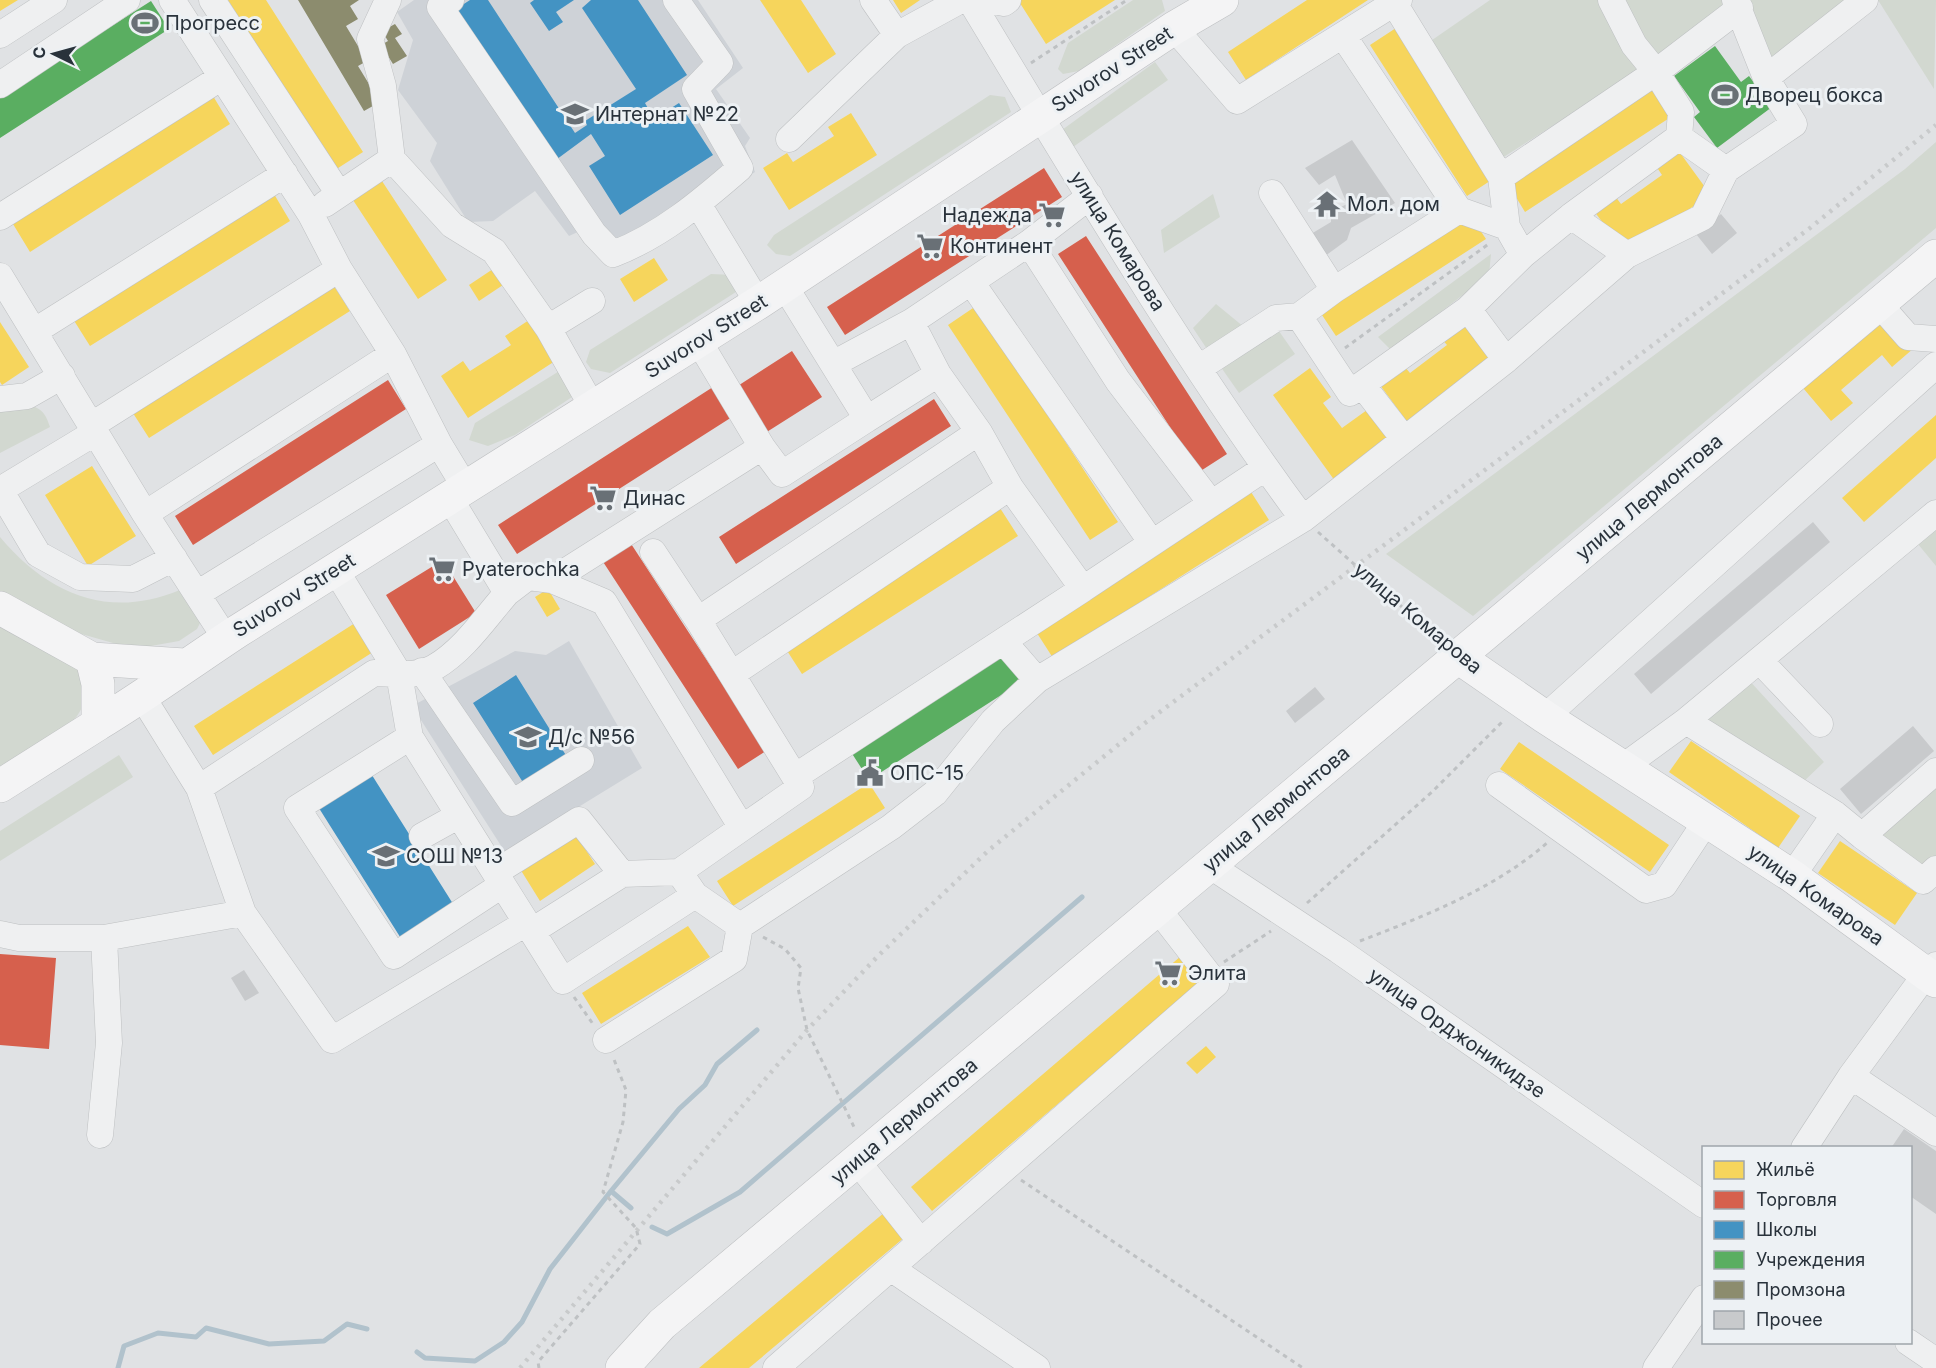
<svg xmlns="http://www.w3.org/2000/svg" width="1936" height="1368" viewBox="0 0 1936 1368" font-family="Inter,sans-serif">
  <rect width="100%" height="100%" fill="#e0e2e4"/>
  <!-- built -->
  <path fill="#ced2d7" d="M 414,0 L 698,0 L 743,68 L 716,89 L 750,138 L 745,146 L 755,172 L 616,265 L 582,230 L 569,236 L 535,191 L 493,221 L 468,222 L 430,161 L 437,143 L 398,90 L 413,40 L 397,12 Z
    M 569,641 L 642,768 L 505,852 L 412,706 L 515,651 L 546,655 Z"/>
  <!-- green -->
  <path fill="#d2d8d0" d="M 1133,0 L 1162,0 L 1165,11 L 1079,71 L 1063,74 L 1058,69 L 1068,43 Z
    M 1490,0 L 1847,0 L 1764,63 L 1733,11 L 1499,160 L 1422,47 Z
    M 1878,0 L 1936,0 L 1934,89 Z
    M 1155,62 L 1168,80 L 1073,147 L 1062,130 Z
    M 990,95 L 1005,97 L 1011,112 L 790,256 L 776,254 L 767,245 L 774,235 Z
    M 1936,142 L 1936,228 L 1473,616 L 1386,554 L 1905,169 Z
    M 1213,194 L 1220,217 L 1164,253 L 1161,230 Z
    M 1491,254 L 1489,275 L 1391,350 L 1378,337 Z
    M 711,274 L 733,275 L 739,290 L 610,373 L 591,369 L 586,362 L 590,350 Z
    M 1216,304 L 1244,327 L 1207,349 L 1193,328 Z
    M 1274,324 L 1295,354 L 1239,393 L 1218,363 Z
    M 561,370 L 572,384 L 572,397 L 515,435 L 488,446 L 469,440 L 475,423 Z
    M 24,404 C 40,407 45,411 50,427 L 0,453 L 0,412 Z
    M 1936,518 L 1936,566 L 1913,538 Z
    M 0,537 C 48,594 108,620 180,590 L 204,615 L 197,629 L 179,641 L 134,649 L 71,631 L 0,600 Z
    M 0,623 L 77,663 C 80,671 84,681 85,690 C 88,728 27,754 0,770 Z
    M 1747,678 L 1824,762 L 1800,785 L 1700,719 Z
    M 119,755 L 133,777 L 0,861 L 0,831 Z
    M 1936,785 L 1936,867 L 1921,881 L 1880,836 Z"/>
  <!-- homes -->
  <path fill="#f6d55c" d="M 0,0 L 18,0 L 0,11 Z
    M 228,0 L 266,0 L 363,152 L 335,170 Z
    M 760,0 L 801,0 L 836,54 L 808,73 Z
    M 893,0 L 920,0 L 901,13 Z
    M 1018,0 L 1115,0 L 1046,44 Z
    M 1307,0 L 1368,0 L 1246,80 L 1228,52 Z
    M 1396,28 L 1493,179 L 1467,196 L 1370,45 Z
    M 1656,87 L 1674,115 L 1525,212 L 1508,184 Z
    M 213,96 L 230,124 L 30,252 L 13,224 Z
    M 851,113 L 877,155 L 789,210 L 763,168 L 787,153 L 793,162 L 834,136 L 828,127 Z
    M 1678,150 L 1710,194 L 1627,255 L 1594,211 L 1615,196 L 1621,204 L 1662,175 L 1656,166 Z
    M 380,178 L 447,280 L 418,299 L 351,197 Z
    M 274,194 L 290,221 L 90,346 L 73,319 Z
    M 1468,212 L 1486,239 L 1336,336 L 1318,309 Z
    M 654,258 L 668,280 L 634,302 L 620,279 Z
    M 493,269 L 503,285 L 479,301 L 469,285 Z
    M 332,283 L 350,311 L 149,438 L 131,410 Z
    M 976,306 L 1118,522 L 1090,540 L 948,325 Z
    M 1881,310 L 1914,348 L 1892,367 L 1882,355 L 1841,390 L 1853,403 L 1831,421 L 1798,382 Z
    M 529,320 L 555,361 L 468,418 L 441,376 L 463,361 L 470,371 L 511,345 L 505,336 Z
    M 1463,320 L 1492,359 L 1408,423 L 1380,385 L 1404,366 L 1410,373 L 1447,345 L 1440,337 Z
    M 0,322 L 29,367 L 2,385 L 0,382 Z
    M 1310,368 L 1331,397 L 1323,403 L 1342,428 L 1367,410 L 1390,442 L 1335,481 L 1273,395 Z
    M 1936,415 L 1936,458 L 1864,522 L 1842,498 Z
    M 92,466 L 136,536 L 88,566 L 45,495 Z
    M 1251,492 L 1269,520 L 1053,658 L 1035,630 Z
    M 1000,508 L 1018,536 L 802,674 L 784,646 Z
    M 548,589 L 560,609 L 547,617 L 535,597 Z
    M 355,623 L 373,652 L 213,755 L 194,726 Z
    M 1691,741 L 1800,816 L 1778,848 L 1669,772 Z
    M 1519,742 L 1669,845 L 1650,872 L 1500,769 Z
    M 869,783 L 885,808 L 733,906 L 717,881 Z
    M 572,829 L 595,864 L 540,901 L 517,864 Z
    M 1840,841 L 1917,893 L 1895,925 L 1818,873 Z
    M 688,926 L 710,957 L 601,1024 L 582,993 Z
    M 1181,956 L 1202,981 L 932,1211 L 911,1187 Z
    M 1206,1046 L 1216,1057 L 1197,1074 L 1186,1063 Z
    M 885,1212 L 906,1236 L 749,1368 L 699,1368 Z"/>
  <!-- shops -->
  <path fill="#d6604d" d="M 1044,168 L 1062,197 L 845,335 L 827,307 Z
    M 1086,236 L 1227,454 L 1199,472 L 1058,254 Z
    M 792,351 L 822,397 L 762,435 L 733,389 Z
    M 388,380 L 406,409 L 193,545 L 175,516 Z
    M 713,387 L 732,417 L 517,554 L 498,525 Z
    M 934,399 L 951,426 L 736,564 L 719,537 Z
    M 624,533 L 766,751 L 738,769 L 596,551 Z
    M 443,560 L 476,613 L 419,649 L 386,595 Z
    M 0,954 L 56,958 L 49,1049 L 0,1045 Z"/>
  <!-- schools -->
  <path fill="#4393c3" d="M 470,0 L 488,0 L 575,133 L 587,125 L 585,121 L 636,89 L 582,8 L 591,0 L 638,0 L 687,75 L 645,103 L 654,119 L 679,103 L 713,155 L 620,215 L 589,166 L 605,156 L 591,134 L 549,165 L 450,13 Z
    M 534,0 L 574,0 L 556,12 L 563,22 L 549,31 L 530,3 Z
    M 516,675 L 567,757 L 524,784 L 473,703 Z
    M 370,772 L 455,907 L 402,940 L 317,805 Z"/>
  <!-- public -->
  <path fill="#5aae61" d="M 151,1 L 169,29 L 0,138 L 0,97 Z
    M 1715,46 L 1741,82 L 1749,76 L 1772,107 L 1717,148 L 1694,117 L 1700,112 L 1674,76 Z
    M 1005,653 L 1023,681 L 869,780 L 851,752 Z"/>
  <!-- industry -->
  <path fill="#8c8c6e" d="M 298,0 L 359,0 L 350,6 L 358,19 L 346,26 L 367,61 L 358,66 L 380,102 L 364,111 Z
    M 395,24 L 402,34 L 395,38 L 407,56 L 393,64 L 381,45 L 388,41 L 382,31 Z"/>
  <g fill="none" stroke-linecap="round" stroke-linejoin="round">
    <!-- stream -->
    <path stroke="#b1c2cc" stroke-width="5" d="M 611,1191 L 631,1208
      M 652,1227 L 667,1234 L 740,1192 L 1082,897
      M 417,1352 L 425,1358 L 475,1361 L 504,1342 L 522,1322 L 550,1269 L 611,1191 L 679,1109 L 705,1085 L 717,1064 L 757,1030
      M 118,1368 L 124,1346 L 158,1333 L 196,1337 L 206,1328 L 269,1344 L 324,1341 L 347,1324 L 367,1329"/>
  </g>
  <!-- building -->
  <path fill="#c8cacc" d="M 1352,140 L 1395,203 L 1351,228 L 1347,240 L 1321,259 L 1306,237 L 1331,222 L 1331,212 L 1347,204 L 1335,175 L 1319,185 L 1305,168 Z
    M 1721,214 L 1737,233 L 1712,254 L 1696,234 Z
    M 1813,522 L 1830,542 L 1651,694 L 1634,674 Z
    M 1315,687 L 1325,699 L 1295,723 L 1286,711 Z
    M 1913,726 L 1934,751 L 1861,814 L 1840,789 Z
    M 244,970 L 259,993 L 245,1001 L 231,978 Z
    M 1904,1129 L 1936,1151 L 1936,1214 L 1910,1196 L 1910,1148 L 1891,1148 Z"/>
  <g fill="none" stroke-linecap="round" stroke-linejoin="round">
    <defs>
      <path id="minor" d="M 172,0 L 311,215 L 339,269 L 393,354 L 439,444 L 465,487
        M 212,0 L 339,194
        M 388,0 L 370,39 L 383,86 L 392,159 L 452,225 L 494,251 L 548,328 L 593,408
        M 451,0 L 440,7 L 594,234 L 613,254 C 661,236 702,201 740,168 L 695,89 L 720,63 L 676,0
        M 873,0 L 897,35
        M 970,0 C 1076,175 1181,354 1303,519
        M 989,0 L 1004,3 L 1008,0
        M 1611,0 L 1634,45 L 1656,72 L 1681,112 L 1679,137
        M 1394,3 L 1501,177 L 1656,72 L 1740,8
        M 1174,28 L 1237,101 L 1399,0
        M 0,35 L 54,0
        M 1766,78 L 1865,0
        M 0,85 L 127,0
        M 789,139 L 897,35 L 961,0
        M 1501,177 L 1507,227
        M 1272,193 L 1334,290
        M 325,204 L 392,159
        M 698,204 L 758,303
        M 1459,210 L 1507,227 L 1523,255
        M 1571,216 L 1627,255
        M 0,217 L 222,77
        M 1029,243 L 1118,381 L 1211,503
        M 0,276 L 145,514 L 226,639
        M 971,282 L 1152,543
        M 784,285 L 867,419 L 938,374 L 979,432 L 1010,487 L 1083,589 L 796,776
        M 1879,304 L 1908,337 L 1936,339
        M 1468,309 L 1506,360
        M 1299,316 L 1350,393 L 1468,309 L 1523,255 L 1571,216 L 1679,137 L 1726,170 L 1794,124 L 1766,78 L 1735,0
        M 548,328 L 592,301
        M 35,331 L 285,174
        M 698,340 L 762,447 L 782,474 L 867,419
        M 833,364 L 911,322
        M 1199,368 L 1276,318 L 1299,316 L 1334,290 L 1459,210 L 1344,37
        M 938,374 L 911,322 L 1029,243 L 1090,196
        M 1363,386 L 1404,439
        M 0,399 L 27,396 L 62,376
        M 92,425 L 339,269
        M 0,490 L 38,554 L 80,577 L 133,579 L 174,558
        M 0,490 L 96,432
        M 449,497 L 507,593 L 528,577 L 552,580 L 604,602 L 742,828 L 801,787 L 698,620 L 653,552
        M 145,514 L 393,354
        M 335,569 L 399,674 L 410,737 L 563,981 L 695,895
        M 552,580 L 762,447
        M 1083,589 L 1265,468
        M 197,594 L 439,444
        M 698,620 L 979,432
        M 1004,642 L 1037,680
        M 1760,661 L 1820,724
        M 422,671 L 512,803 L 581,760
        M 732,674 L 1010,487
        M 143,698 L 199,788 L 374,673 C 392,674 419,677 435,667 C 464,650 485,618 507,593
        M 1545,717 L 1936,365
        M 410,737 L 297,808 L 394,956 L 502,885
        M 1623,767 L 1686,721
        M 1936,771 L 1862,836 L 1923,881 L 1936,869
        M 1499,785 L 1646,890 L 1664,885 L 1707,820
        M 199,788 L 243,913 L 332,1040 L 526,923
        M 422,836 L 458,816
        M 1862,836 L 1835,814 L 1686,721 L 1936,513
        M 1209,865 L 1338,950 L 1704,1205
        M 496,872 L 579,820 L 622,874 L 679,872 L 695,895 L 740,926
        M 679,872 L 742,828
        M 1792,876 L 1835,814
        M 532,931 L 622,874
        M 0,934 L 19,938 L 104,938 L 109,1043 L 100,1135
        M 104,938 L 243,913
        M 606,1040 L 734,959 L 740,926 L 891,827 L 935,793 L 993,721 L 1037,680 L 1303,519 L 1506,360 L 1627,255 L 1703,217 L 1726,170
        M 1851,1076 L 1936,1133
        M 1804,1148 L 1851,1076 L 1926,974 L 1936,965
        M 857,1161 L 921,1242
        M 892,1269 L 1037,1368
        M 1908,1342 L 1936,1361
        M 776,1368 L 1216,984 L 1157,908
        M 1656,1368 L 1704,1298"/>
      <path id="major" d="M 0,608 L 92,659 L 98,684 L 98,724 L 0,786
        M 1458,657 L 1545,717 L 1792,876 L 1936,981
        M 92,659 L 184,665
        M 98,724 C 146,695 191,662 238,631 L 758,303 L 1174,28 L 1222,0
        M 622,1368 L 662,1324 L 1936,256"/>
    </defs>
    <!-- minor casing -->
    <use href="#minor" stroke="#bec0c2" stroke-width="27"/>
    <!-- major casing -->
    <use href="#major" stroke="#bdbfc1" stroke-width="34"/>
    <!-- path -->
    <path stroke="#bec1c3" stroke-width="3" stroke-dasharray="4.5 4.5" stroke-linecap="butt" d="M 1031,63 L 1127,0
      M 1345,348 L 1490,243
      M 1318,532 L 1440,641
      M 1307,903 L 1432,792 L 1504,720
      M 763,937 L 785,949 L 801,968 L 798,988 L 807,1030 L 855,1129
      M 1360,941 C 1425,916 1494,889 1547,843
      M 1224,962 L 1271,931
      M 574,997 L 593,1024
      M 1021,1180 L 1303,1368
      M 539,1368 L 538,1362 L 640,1244 L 636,1228 L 603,1192 L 623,1122 L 626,1090 L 613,1057"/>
    <!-- minor -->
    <use href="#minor" stroke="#eff0f1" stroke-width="26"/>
    <!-- major -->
    <use href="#major" stroke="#f4f4f5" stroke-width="33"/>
    <!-- rail -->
    <path stroke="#c8cacb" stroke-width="4.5" stroke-dasharray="3 6" stroke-linecap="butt" d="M 520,1368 L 807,1030 L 880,954 L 989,850 L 1145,723 L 1810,228 L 1936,125"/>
  </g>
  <!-- icons -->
  <defs>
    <symbol id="stadium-bare" viewBox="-9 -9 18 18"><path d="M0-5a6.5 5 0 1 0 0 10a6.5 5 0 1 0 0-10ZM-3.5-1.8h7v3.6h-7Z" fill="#697076" stroke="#edf1f4" stroke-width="2.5" paint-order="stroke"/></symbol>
    <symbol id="school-bare" viewBox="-9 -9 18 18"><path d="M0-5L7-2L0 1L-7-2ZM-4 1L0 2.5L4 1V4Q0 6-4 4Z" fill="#697076" stroke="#edf1f4" stroke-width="2.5" paint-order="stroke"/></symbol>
    <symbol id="temple-bare" viewBox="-9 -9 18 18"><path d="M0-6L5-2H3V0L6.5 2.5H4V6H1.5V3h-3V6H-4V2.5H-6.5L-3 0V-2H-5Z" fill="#697076" stroke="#edf1f4" stroke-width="2.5" paint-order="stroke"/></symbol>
    <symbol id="supermarket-bare" viewBox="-9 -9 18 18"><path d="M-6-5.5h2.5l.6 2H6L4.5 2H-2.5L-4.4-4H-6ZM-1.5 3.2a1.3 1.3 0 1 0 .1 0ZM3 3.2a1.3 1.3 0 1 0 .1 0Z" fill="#697076" stroke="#edf1f4" stroke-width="2.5" paint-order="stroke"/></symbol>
    <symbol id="civic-bare" viewBox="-9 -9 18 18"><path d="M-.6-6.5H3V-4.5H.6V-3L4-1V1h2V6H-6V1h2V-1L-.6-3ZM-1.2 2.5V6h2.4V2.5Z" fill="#697076" stroke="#edf1f4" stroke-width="2.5" paint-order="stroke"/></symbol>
  </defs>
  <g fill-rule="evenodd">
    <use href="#stadium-bare" x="126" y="4" width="38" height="38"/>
    <use href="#stadium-bare" x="1706" y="76" width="38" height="38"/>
    <use href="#school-bare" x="556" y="95" width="38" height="38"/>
    <use href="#temple-bare" x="1308" y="185" width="38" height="38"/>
    <use href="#supermarket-bare" x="1033" y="196" width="38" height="38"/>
    <use href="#supermarket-bare" x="911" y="227" width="38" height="38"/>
    <use href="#supermarket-bare" x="584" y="479" width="38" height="38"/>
    <use href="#supermarket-bare" x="423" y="550" width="38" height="38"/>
    <use href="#school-bare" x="509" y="718" width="38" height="38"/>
    <use href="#civic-bare" x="851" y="754" width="38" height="38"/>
    <use href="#school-bare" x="367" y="837" width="38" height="38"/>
    <use href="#supermarket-bare" x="1149" y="954" width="38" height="38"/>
  </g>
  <g text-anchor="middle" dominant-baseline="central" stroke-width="6" stroke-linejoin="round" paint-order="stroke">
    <!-- poi labels -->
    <g font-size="20" fill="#29323b" stroke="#edf1f4" text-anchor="start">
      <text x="165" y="23">Прогресс</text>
      <text x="1745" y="95">Дворец бокса</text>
      <text x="595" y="114">Интернат №22</text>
      <text x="1347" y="204">Мол. дом</text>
      <text x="1032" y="215" text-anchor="end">Надежда</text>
      <text x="950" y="246">Континент</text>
      <text x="623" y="498">Динас</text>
      <text x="462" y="569">Pyaterochka</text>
      <text x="548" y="737">Д/с №56</text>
      <text x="890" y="773">ОПС-15</text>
      <text x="406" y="856">СОШ №13</text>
      <text x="1188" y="973">Элита</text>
    </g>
    <!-- street labels -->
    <g font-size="20" fill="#29323b" stroke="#edf1f4">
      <text transform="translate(1112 69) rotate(-33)">Suvorov Street</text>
      <text transform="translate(1118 241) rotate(58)">улица Комарова</text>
      <text transform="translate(706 336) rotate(-32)">Suvorov Street</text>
      <text transform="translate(1649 497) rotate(-40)">улица Лермонтова</text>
      <text transform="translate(294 595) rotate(-32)">Suvorov Street</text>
      <text transform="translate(1418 618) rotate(40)">улица Комарова</text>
      <text transform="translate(1276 809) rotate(-40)">улица Лермонтова</text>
      <text transform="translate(1816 895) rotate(35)">улица Комарова</text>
      <text transform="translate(1457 1033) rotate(35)">улица Орджоникидзе</text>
      <text transform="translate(904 1121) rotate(-40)">улица Лермонтова</text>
    </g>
  </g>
  <!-- legend -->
  <rect x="1702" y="1146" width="210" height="198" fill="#edf1f4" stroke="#9fa5aa" stroke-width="1.5"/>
  <rect x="1714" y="1161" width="30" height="18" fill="#f6d55c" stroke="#9fa5aa" stroke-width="1.5"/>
  <text x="1756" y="1176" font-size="18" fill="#29323b">Жильё</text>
  <rect x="1714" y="1191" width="30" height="18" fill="#d6604d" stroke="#9fa5aa" stroke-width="1.5"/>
  <text x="1756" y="1206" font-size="18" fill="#29323b">Торговля</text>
  <rect x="1714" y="1221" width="30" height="18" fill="#4393c3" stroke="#9fa5aa" stroke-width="1.5"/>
  <text x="1756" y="1236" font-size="18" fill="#29323b">Школы</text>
  <rect x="1714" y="1251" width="30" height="18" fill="#5aae61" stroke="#9fa5aa" stroke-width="1.5"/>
  <text x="1756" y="1266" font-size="18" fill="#29323b">Учреждения</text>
  <rect x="1714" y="1281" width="30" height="18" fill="#8c8c6e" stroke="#9fa5aa" stroke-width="1.5"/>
  <text x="1756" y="1296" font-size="18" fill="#29323b">Промзона</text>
  <rect x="1714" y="1311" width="30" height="18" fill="#c8cacc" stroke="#9fa5aa" stroke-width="1.5"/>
  <text x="1756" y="1326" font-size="18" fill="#29323b">Прочее</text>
  <!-- north arrow -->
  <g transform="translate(54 54) rotate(275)" stroke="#edf1f4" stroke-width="4.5" paint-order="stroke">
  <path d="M0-4.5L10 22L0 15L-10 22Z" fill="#29323b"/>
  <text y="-9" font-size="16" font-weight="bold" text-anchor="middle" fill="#29323b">С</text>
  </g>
</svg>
